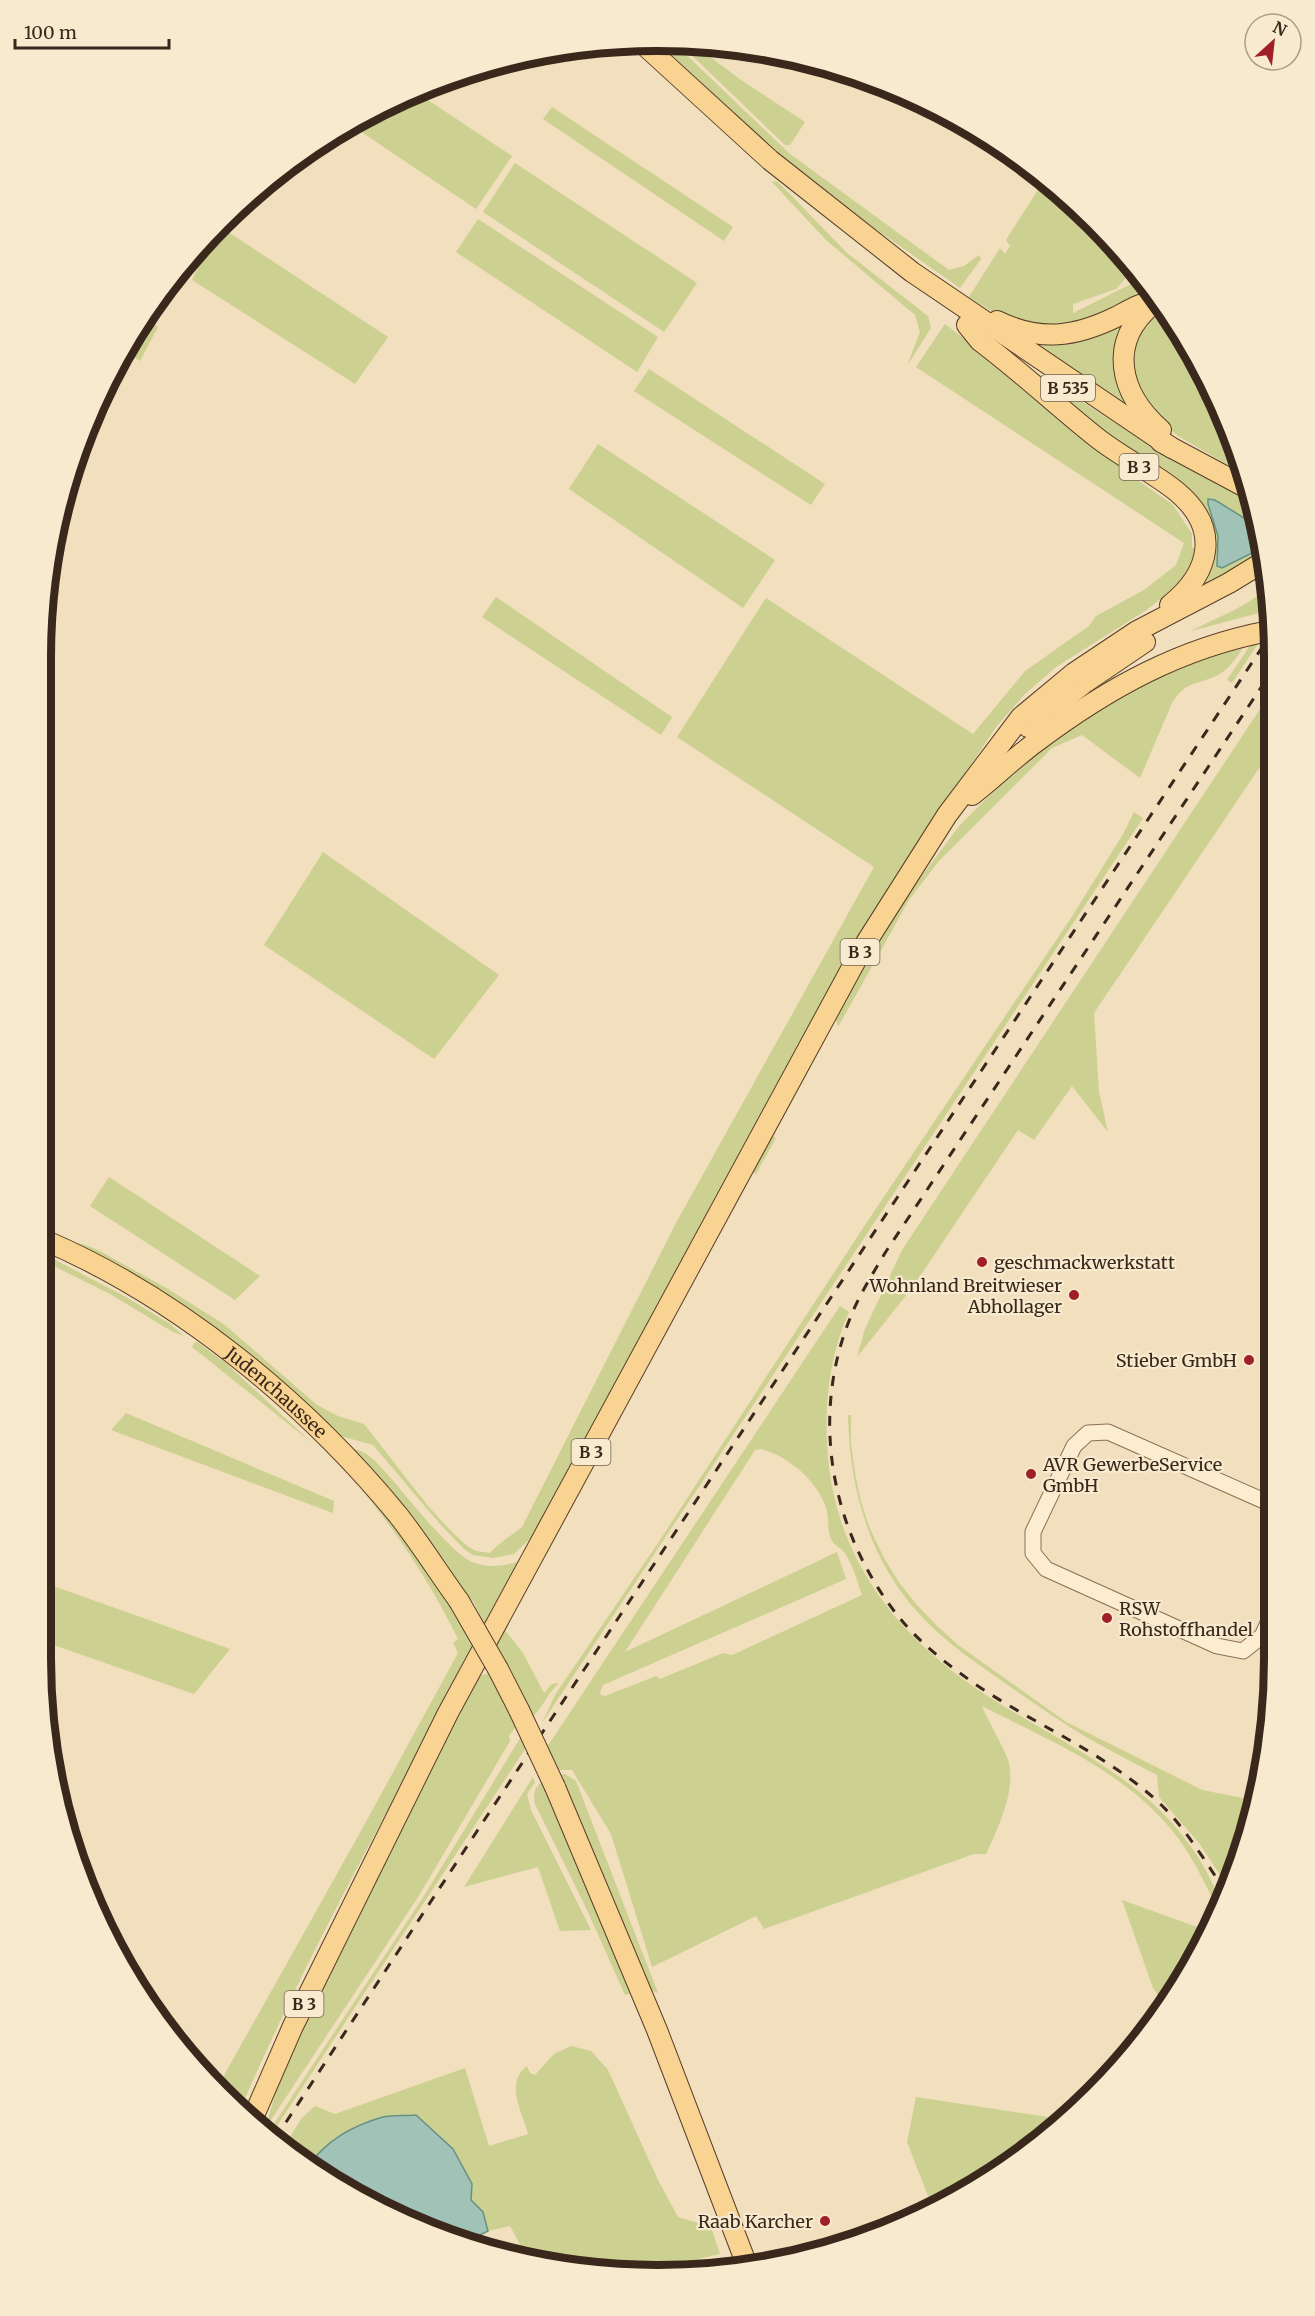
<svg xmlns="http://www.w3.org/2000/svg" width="1315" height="2316" viewBox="0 0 1315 2316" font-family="Merriweather,serif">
  <rect width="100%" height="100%" fill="#f1dfbd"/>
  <!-- green -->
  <path fill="#ccd091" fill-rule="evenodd" d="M 658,43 L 675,44 L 790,154 L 949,270 L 964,266 L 979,255 L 981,259 L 960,288 L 791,170 Z
    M 680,44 L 693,44 L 741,80 L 805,122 L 790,145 L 785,145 Z
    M 416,92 L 512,156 L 476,209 L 351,125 L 385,104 Z
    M 552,107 L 733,227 L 724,241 L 543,119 Z
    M 515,163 L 697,283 L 664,332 L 483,212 Z
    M 771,181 L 778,182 L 847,253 L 928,316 L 931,328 L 907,366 L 920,332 L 915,315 L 826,240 Z
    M 1043,182 L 1094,221 L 1153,293 L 1070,329 L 1004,319 L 969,297 L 1000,248 L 1005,254 L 1010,246 L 1006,240 ZM 1125,274 L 1137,281 L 1073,313 L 1073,304 L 1116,289 L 1125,279 Z
    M 478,219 L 658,337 L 637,372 L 456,252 Z
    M 219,226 L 388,337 L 355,384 L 192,280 L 216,230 Z
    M 1164,307 L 1171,315 L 1242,459 L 1245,475 L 1178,436 L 1164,424 L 1137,388 L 1130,359 L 1138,327 Z
    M 1134,311 L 1123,333 L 1139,416 L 1018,334 Z
    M 145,319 L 158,327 L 140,361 L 123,350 Z
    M 945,324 L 1011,375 L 1122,469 L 1173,505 L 1192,534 L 1192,547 L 1195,549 L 1189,571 L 1175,588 L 1145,611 L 1056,667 L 1025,694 L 996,727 L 894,882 L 533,1536 L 514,1554 L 493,1558 L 473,1555 L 464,1549 L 440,1524 L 373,1445 L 337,1435 L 234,1342 L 175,1301 L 72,1242 L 83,1244 L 98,1250 L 168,1289 L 225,1325 L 317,1405 L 338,1416 L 364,1424 L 428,1506 L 451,1531 L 467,1546 L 476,1551 L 490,1553 C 499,1543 511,1536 522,1527 L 676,1223 L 874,867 L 677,737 L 766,598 L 973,734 L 1025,671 L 1089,626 L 1096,616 L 1144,590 L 1176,565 L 1184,543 L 916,367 Z
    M 1019,361 C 1095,411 1171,458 1251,501 L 1264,556 L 1191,592 L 1211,537 L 1113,441 Z
    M 649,369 L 825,484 L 811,505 L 634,391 Z
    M 598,444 L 775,560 L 743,608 L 569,489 Z
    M 1269,586 L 1269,603 L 1263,612 L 1191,631 C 1216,618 1249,606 1269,586 Z
    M 496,597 L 672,717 L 661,735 L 482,617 Z
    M 1269,617 L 1269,627 L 1232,683 L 1227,680 Z
    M 1245,645 C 1237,657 1229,670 1216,676 C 1194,686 1187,680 1172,703 L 1140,778 L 1082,735 L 1052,748 L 938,862 L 909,900 L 838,1027 L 835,1015 L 869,954 L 905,898 L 960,825 L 1013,772 L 1039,750 L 1103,706 L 1174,667 Z
    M 1270,694 L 1270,752 L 1094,1013 L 1099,1092 L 1108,1132 L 1072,1086 L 1034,1140 L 1018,1130 L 912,1288 L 857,1357 L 865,1329 L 902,1250 Z
    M 1134,812 L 1143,818 L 542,1723 L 555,1695 L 662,1537 L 865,1225 L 1073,915 L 1123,834 Z
    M 323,852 L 499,975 L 434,1059 L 264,945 Z
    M 771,1135 L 776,1138 L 756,1174 L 750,1171 Z
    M 109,1177 L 260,1276 L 235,1300 L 90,1206 Z
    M 62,1253 C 102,1274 144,1294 181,1319 C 296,1398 378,1492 454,1607 L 452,1610 L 474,1649 C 393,1801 308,1952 240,2110 L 221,2095 L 207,2078 L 222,2079 L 361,1831 L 458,1653 L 453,1643 L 458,1639 C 399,1518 302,1408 192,1330 C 152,1302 108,1280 65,1258 Z
    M 44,1254 L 126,1297 L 170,1324 L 184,1336 L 173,1332 L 110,1294 L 44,1261 Z
    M 840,1306 L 849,1312 C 827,1361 823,1415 829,1467 C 841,1569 906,1644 989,1697 C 1084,1757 1177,1790 1221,1903 L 1217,1912 C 1214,1899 1206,1886 1200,1874 C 1156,1784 1066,1749 982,1706 C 989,1724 1001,1741 1008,1760 C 1017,1789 998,1828 986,1854 L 974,1854 L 764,1929 L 756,1916 L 652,1967 L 611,1834 L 572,1770 L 557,1770 L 547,1747 ZM 761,1449 C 789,1456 820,1483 827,1511 C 829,1521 827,1530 831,1539 C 834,1546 840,1547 844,1552 C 853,1564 857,1581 862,1595 L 732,1655 L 723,1653 L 660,1679 L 656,1676 L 605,1696 L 601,1695 L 600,1692 L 603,1685 L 846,1579 L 837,1552 L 625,1652 L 755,1450 Z
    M 197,1342 L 227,1364 L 312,1443 L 192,1347 L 194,1343 Z
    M 126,1413 L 334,1501 L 333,1513 L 111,1430 Z
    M 848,1415 L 851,1415 L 851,1444 L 855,1473 L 861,1502 L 870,1529 L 883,1556 L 898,1581 L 916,1604 L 936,1625 L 958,1645 L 1066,1722 L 1202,1790 L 1253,1800 L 1242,1857 L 1228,1887 L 1199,1843 L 1159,1797 L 1157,1775 C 1129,1760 1100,1746 1073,1729 C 1049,1714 1025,1697 1002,1681 C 978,1664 954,1648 933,1628 C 872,1570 850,1496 848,1415 Z
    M 351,1448 C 368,1451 376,1462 388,1475 C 406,1495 450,1552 472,1562 C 489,1569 506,1566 522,1560 L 486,1628 L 474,1602 L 464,1593 Z
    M 45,1583 L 230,1649 L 194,1694 L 45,1642 Z
    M 504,1629 L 523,1653 L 544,1693 L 552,1684 L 559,1683 C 547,1693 544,1707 532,1717 L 496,1645 Z
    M 490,1673 L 517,1725 L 509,1736 L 510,1741 L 420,1894 L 265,2129 L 277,2088 L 338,1944 L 479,1676 Z
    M 522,1735 L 527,1746 L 271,2135 L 268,2133 L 424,1896 Z
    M 565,1774 L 576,1781 L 658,1993 L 650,1990 L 559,1775 Z
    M 533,1777 L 535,1782 L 527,1794 L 531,1810 L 591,1930 L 560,1931 L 538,1867 L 464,1887 Z
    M 543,1781 L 633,1993 L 625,1995 L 588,1912 L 535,1804 C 533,1793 534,1788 543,1781 Z
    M 1122,1900 L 1208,1931 L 1192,1967 L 1165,2005 L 1153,1988 Z
    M 571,2046 L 591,2051 L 608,2070 L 658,2180 L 678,2217 L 711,2227 L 720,2254 L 641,2272 L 577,2270 L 529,2261 L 510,2226 L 488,2231 L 483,2212 L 471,2200 L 314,2157 L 308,2166 L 284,2146 L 302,2118 L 315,2106 L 335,2114 L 465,2068 L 489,2146 L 528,2134 C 523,2113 504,2084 527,2066 L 530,2073 L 535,2075 L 554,2054 Z
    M 916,2097 L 1067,2120 L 966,2193 L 928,2196 L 907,2142 Z"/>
  <!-- water -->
  <path fill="#a1c2b7" stroke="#689185" stroke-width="1.5" d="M 1208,499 L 1215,500 L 1257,526 L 1262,548 L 1222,568 L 1217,566 L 1218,536 L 1208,504 Z
    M 416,2115 L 453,2149 L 472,2184 L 471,2200 L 483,2212 L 488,2231 L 472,2239 L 472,2245 L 385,2212 L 308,2166 C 326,2141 354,2125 383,2117 C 393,2115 406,2116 416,2115 Z"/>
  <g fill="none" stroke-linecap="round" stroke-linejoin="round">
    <defs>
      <path id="minor" d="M 1273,1505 L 1108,1432 L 1088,1433 L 1074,1446 L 1033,1532 L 1033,1553 L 1046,1569 L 1217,1646 L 1243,1651 L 1262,1636 L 1273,1612"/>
      <g id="major">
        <path d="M 642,43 L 770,160 L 912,272 L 1172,448"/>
        <path d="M 1153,304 C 1107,342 1119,393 1161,430"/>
        <path d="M 997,321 C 1040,342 1075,337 1116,317 C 1131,309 1142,302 1159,300"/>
        <path d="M 967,325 L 980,341 C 1020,371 1057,406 1096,437 C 1121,457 1151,471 1176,491 C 1221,528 1211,572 1170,605"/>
        <path d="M 1161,442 L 1249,489"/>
        <path d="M 1028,727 L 1083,684 L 1145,642"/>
        <path d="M 972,795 C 994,778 1014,758 1036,742 C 1108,688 1180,648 1269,631"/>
        <path id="s1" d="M 44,1240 C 179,1298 305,1402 398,1515 C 420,1543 438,1572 459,1601"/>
        <path d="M 498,1669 L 519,1710"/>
        <path d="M 555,1787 L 657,2030 L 748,2268"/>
        <path d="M 252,2120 L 293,2026 L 448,1713 L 862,949 L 947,815 L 1021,717 L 1074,673 L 1137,631 L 1229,583 L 1265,561"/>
      </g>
    </defs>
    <!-- minor casing -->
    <use href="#minor" stroke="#8b6f55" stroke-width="17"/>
    <!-- major casing -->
    <use href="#major" stroke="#583d2a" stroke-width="22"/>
    <!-- minor -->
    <use href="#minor" stroke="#fcedd1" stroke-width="15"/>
    <!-- major -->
    <use href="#major" stroke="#f9d391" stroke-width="20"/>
    <!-- rail -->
    <path stroke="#39281b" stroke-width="3" stroke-dasharray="10 10" stroke-linecap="butt" d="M 1226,1892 C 1204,1860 1184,1825 1155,1799 C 1099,1749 1028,1722 968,1679 C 943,1661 917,1640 898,1616 C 832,1533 810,1420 849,1321 C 858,1297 872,1275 885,1253 L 1270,674
      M 275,2139 L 485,1819 L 1269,637"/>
    <defs>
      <path id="major-bridge" d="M 459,1601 L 498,1669
        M 519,1710 L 555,1787"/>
    </defs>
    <!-- major-bridge casing -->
    <use href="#major-bridge" stroke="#583d2a" stroke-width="22" stroke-linecap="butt"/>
    <!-- major-bridge -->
    <use href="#major-bridge" stroke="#f9d391" stroke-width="20"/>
  </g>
  <!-- markers -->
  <g fill="#9f2027" stroke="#f8eace" stroke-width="2">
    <circle cx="982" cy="1262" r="6"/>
    <circle cx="1074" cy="1295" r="6"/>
    <circle cx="1249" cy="1360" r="6"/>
    <circle cx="1031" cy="1474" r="6"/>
    <circle cx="1107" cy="1618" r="6"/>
    <circle cx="825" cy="2221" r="6"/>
  </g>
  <g text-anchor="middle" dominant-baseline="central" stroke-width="4.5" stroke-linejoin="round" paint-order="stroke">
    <!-- shield labels -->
    <g fill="#f8eace" stroke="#726251" stroke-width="1.5">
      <rect x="1041" y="375" width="54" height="26" rx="4.5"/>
      <rect x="1119.5" y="454" width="39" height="26" rx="4.5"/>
      <rect x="840.5" y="939" width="39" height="26" rx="4.5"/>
      <rect x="571.5" y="1439" width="39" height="26" rx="4.5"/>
      <rect x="284.5" y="1991" width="39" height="26" rx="4.5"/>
    </g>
    <g font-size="16" font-weight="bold" fill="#39281b">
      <text x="1068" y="388">B 535</text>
      <text x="1139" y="467">B 3</text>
      <text x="860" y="952">B 3</text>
      <text x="591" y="1452">B 3</text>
      <text x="304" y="2004">B 3</text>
    </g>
    <!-- poi labels -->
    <g font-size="18" fill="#39281b" stroke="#f8eace" text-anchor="start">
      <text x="994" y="1262">geschmackwerkstatt</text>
      <text x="1062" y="1285" text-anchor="end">Wohnland Breitwieser<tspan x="1062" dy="21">Abhollager</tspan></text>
      <text x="1237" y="1360" text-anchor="end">Stieber GmbH</text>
      <text x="1043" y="1464">AVR GewerbeService<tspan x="1043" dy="21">GmbH</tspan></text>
      <text x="1119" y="1608">RSW<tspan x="1119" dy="21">Rohstoffhandel</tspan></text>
      <text x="813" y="2221" text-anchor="end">Raab Karcher</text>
    </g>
    <!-- street labels -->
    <g font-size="18" fill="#39281b" stroke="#f8eace">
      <text stroke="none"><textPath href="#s1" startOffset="279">Judenchaussee</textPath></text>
    </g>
  </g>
  <!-- crop -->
  <path d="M0 0H1315V2316H0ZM657 51H658A606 606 0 0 1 1264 657V1659A606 606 0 0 1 658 2265H657A606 606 0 0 1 51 1659V657A606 606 0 0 1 657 51Z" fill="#f8eace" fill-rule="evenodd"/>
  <path fill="none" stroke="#39281b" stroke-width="8" d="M657 51H658A606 606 0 0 1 1264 657V1659A606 606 0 0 1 658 2265H657A606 606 0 0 1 51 1659V657A606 606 0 0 1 657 51Z"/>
  <!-- north arrow -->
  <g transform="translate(1273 42) rotate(27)"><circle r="28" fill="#f8eace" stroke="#ac9c86" stroke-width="1.5"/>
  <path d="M0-4.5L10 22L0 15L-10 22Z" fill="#9f2027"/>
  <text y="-9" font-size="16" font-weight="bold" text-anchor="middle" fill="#39281b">N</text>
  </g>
  <!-- scale -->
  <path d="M15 39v9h154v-9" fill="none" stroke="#39281b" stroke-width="3"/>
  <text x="24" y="39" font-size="18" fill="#39281b" stroke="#f8eace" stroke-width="4.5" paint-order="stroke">100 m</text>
</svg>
